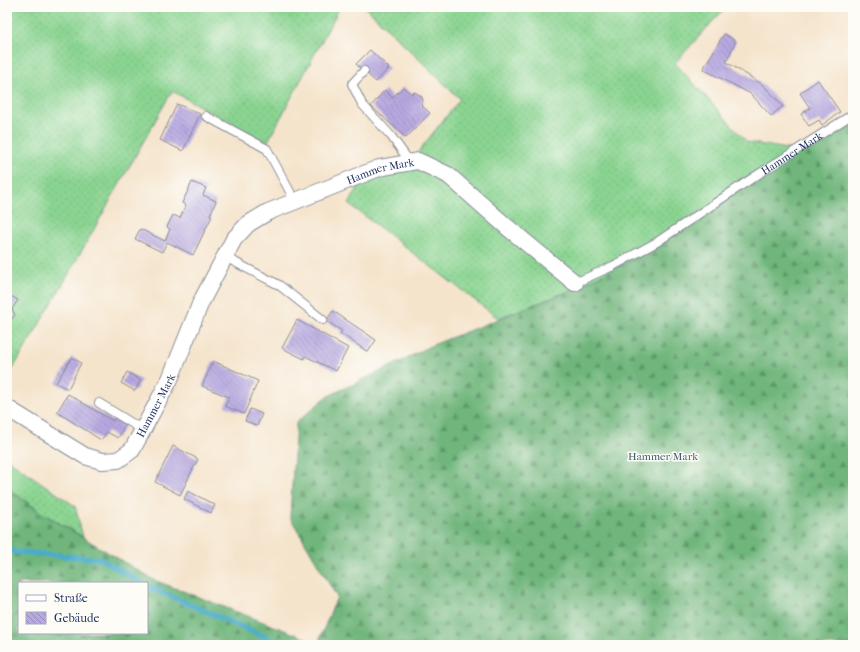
<svg xmlns="http://www.w3.org/2000/svg" width="860" height="652" viewBox="0 0 860 652" font-family="'IM FELL French Canon',serif">
  <defs>
    <pattern id="grass-dots" width="8" height="8" patternUnits="userSpaceOnUse"><rect width="8" height="8" fill="#8ad491"/><path d="M2 2h.1M6 6h.1" fill="none" stroke="#76b67f" stroke-width="1.8" stroke-linecap="round"/></pattern>
    <pattern id="forest-firs" width="22" height="20" patternUnits="userSpaceOnUse"><rect width="22" height="20" fill="#6fb67b"/><path d="M5 1l3.5 6h-7zM16 11l3.5 6h-7z" fill="#5a9468"/></pattern>
    <pattern id="building-back-hatch" width="6" height="6" patternUnits="userSpaceOnUse"><rect width="6" height="6" fill="#b8a9e1"/><path d="M-1 5l2 2M0 0l6 6M5-1l2 2" fill="none" stroke="#958aba"/></pattern>
  </defs>
  <rect width="100%" height="100%" fill="#fdfcf7"/>
  <filter id="ink" filterUnits="userSpaceOnUse"><feTurbulence type="fractalNoise" baseFrequency=".025" numOctaves="2"/><feDisplacementMap in="SourceGraphic" scale="8" xChannelSelector="R" yChannelSelector="G"/><feConvolveMatrix kernelMatrix="1 2 1 2 8 2 1 2 1" color-interpolation-filters="sRGB"/></filter>
  <filter id="wash" filterUnits="userSpaceOnUse"><feTurbulence type="fractalNoise" baseFrequency=".012" numOctaves="4" result="noise"/><feDisplacementMap in="SourceGraphic" scale="16" xChannelSelector="R" yChannelSelector="G"/><feGaussianBlur stdDeviation="0.9" result="paint"/><feColorMatrix in="noise" values="0 0 0 0 0 0 0 0 0 0 0 0 0 0 0 0 0 1.4 0 .05"/><feComposite in="paint" operator="in"/></filter>
  <g filter="url(#wash)">
    <rect width="100%" height="100%" fill="#f5e4cc"/>
    <!-- grass -->
    <path fill="url(#grass-dots)" stroke="#528278" d="M 7,7 L 340,7 L 267,143 L 172,91 L 63,284 L 7,379 Z
      M 365,7 L 726,7 L 675,63 L 747,142 L 798,151 L 636,258 L 567,292 L 498,318 L 349,204 L 363,179 L 410,162 L 460,99 Z
      M 7,459 L 75,506 L 83,537 L 42,513 L 7,488 Z"/>
    <!-- forest -->
    <path fill="url(#forest-firs)" stroke="#45726c" fill-rule="evenodd" d="M 853,118 L 853,645 L 7,645 L 7,488 L 42,513 L 154,580 L 318,643 L 337,597 L 290,517 L 296,423 L 326,397 L 398,363 L 430,346 L 567,292 L 636,258 L 798,151 ZM 19,583 L 147,583 L 147,633 L 19,633 Z"/>
    <g fill="none" stroke-linecap="round" stroke-linejoin="round">
      <!-- stream -->
      <path stroke="#4aacc9" stroke-width="5.5" d="M 7,551 L 101,559 L 142,583
        M 147,586 L 272,640 L 316,645"/>
    </g>
    <g id="blocks">
      <!-- building -->
      <path fill="url(#building-back-hatch)" d="M 724,34 L 736,41 L 726,62 L 762,84 L 783,106 L 771,116 L 751,94 L 703,69 Z
        M 370,50 L 389,68 L 376,82 L 356,64 Z
        M 818,80 L 840,112 L 822,125 L 819,120 L 809,126 L 801,114 L 810,108 L 800,93 Z
        M 403,87 L 412,94 L 414,92 L 418,94 L 422,97 L 423,102 L 421,105 L 430,113 L 406,138 L 371,106 L 385,90 L 392,98 Z
        M 177,104 L 200,114 L 183,151 L 160,140 Z
        M 192,182 L 206,188 L 203,195 L 216,201 L 210,215 L 212,216 L 193,255 L 167,242 L 162,252 L 135,239 L 140,229 L 165,241 L 170,229 L 167,227 L 173,215 L 180,218 L 186,205 L 182,203 Z
        M 7,294 L 18,300 L 12,309 L 15,315 L 8,324 Z
        M 333,311 L 376,340 L 368,352 L 340,333 L 342,331 L 326,321 Z
        M 297,320 L 348,348 L 336,371 L 305,356 L 304,359 L 282,348 Z
        M 72,357 L 81,363 L 68,389 L 56,383 Z
        M 213,361 L 258,381 L 244,414 L 225,406 L 229,397 L 202,386 Z
        M 127,372 L 141,380 L 135,391 L 121,383 Z
        M 68,394 L 113,421 L 116,417 L 126,423 L 118,438 L 107,432 L 101,440 L 57,412 Z
        M 250,409 L 262,414 L 257,426 L 245,421 Z
        M 173,446 L 198,459 L 180,495 L 155,482 Z
        M 188,491 L 215,505 L 211,513 L 184,499 Z"/>
    </g>
  </g>
  <g filter="url(#ink)">
    <use href="#blocks" fill-opacity="0" stroke="#888a95" stroke-width="1"/>
    <g fill="none" stroke-linecap="round" stroke-linejoin="round">
      <defs>
        <g id="service">
          <path d="M 364,71 L 352,84 L 362,104 L 391,136 L 410,162"/>
          <path d="M 206,116 L 267,149 L 295,201"/>
          <path d="M 225,257 L 279,285 L 323,320"/>
          <path id="s1" d="M 575,283 L 613,266 L 657,242 L 751,179 L 853,114"/>
          <path d="M 99,403 L 143,430"/>
        </g>
        <g id="minor">
          <path id="s2" d="M 7,408 L 85,456 L 102,461 L 118,460 L 132,450 L 170,379 L 201,302 L 234,239 L 248,224 L 268,212 L 379,168 L 418,161 L 448,175 L 507,227 L 575,283"/>
        </g>
      </defs>
      <!-- service casing -->
      <use href="#service" stroke="#888a95" stroke-width="10"/>
      <!-- minor casing -->
      <use href="#minor" stroke="#888a95" stroke-width="18"/>
      <!-- service -->
      <use href="#service" stroke="#fff" stroke-width="8"/>
      <!-- minor -->
      <use href="#minor" stroke="#fff" stroke-width="16"/>
    </g>
  </g>
  <g text-anchor="middle" dominant-baseline="central" stroke-width="3" stroke-linejoin="round" paint-order="stroke">
    <!-- street labels -->
    <g font-size="11" fill="#1b2f5e" stroke="#fdfcf7">
      <text stroke="none"><textPath href="#s1" startOffset="253">Hammer Mark</textPath></text>
      <text stroke="none"><textPath href="#s2" startOffset="541">Hammer Mark</textPath></text>
      <text stroke="none"><textPath href="#s2" startOffset="193">Hammer Mark</textPath></text>
    </g>
    <!-- park labels -->
    <g font-size="11" fill="#3c616d" stroke="#fdfcf7">
      <text x="663" y="456">Hammer Mark</text>
    </g>
  </g>
  <!-- margin -->
  <rect width="860" height="652" fill="none" stroke="#fdfcf7" stroke-width="24"/>
  <!-- legend -->
  <rect x="18" y="582" width="130" height="52" fill="#fdfcf7" stroke="#a3aaba"/>
  <rect x="26" y="595" width="20" height="6" fill="#ffffff" stroke="#a3aaba"/>
  <text x="54" y="602" font-size="12" fill="#1b2f5e">Straße</text>
  <rect x="26" y="612" width="20" height="12" fill="url(#building-back-hatch)" stroke="#a3aaba"/>
  <text x="54" y="622" font-size="12" fill="#1b2f5e">Gebäude</text>
</svg>
